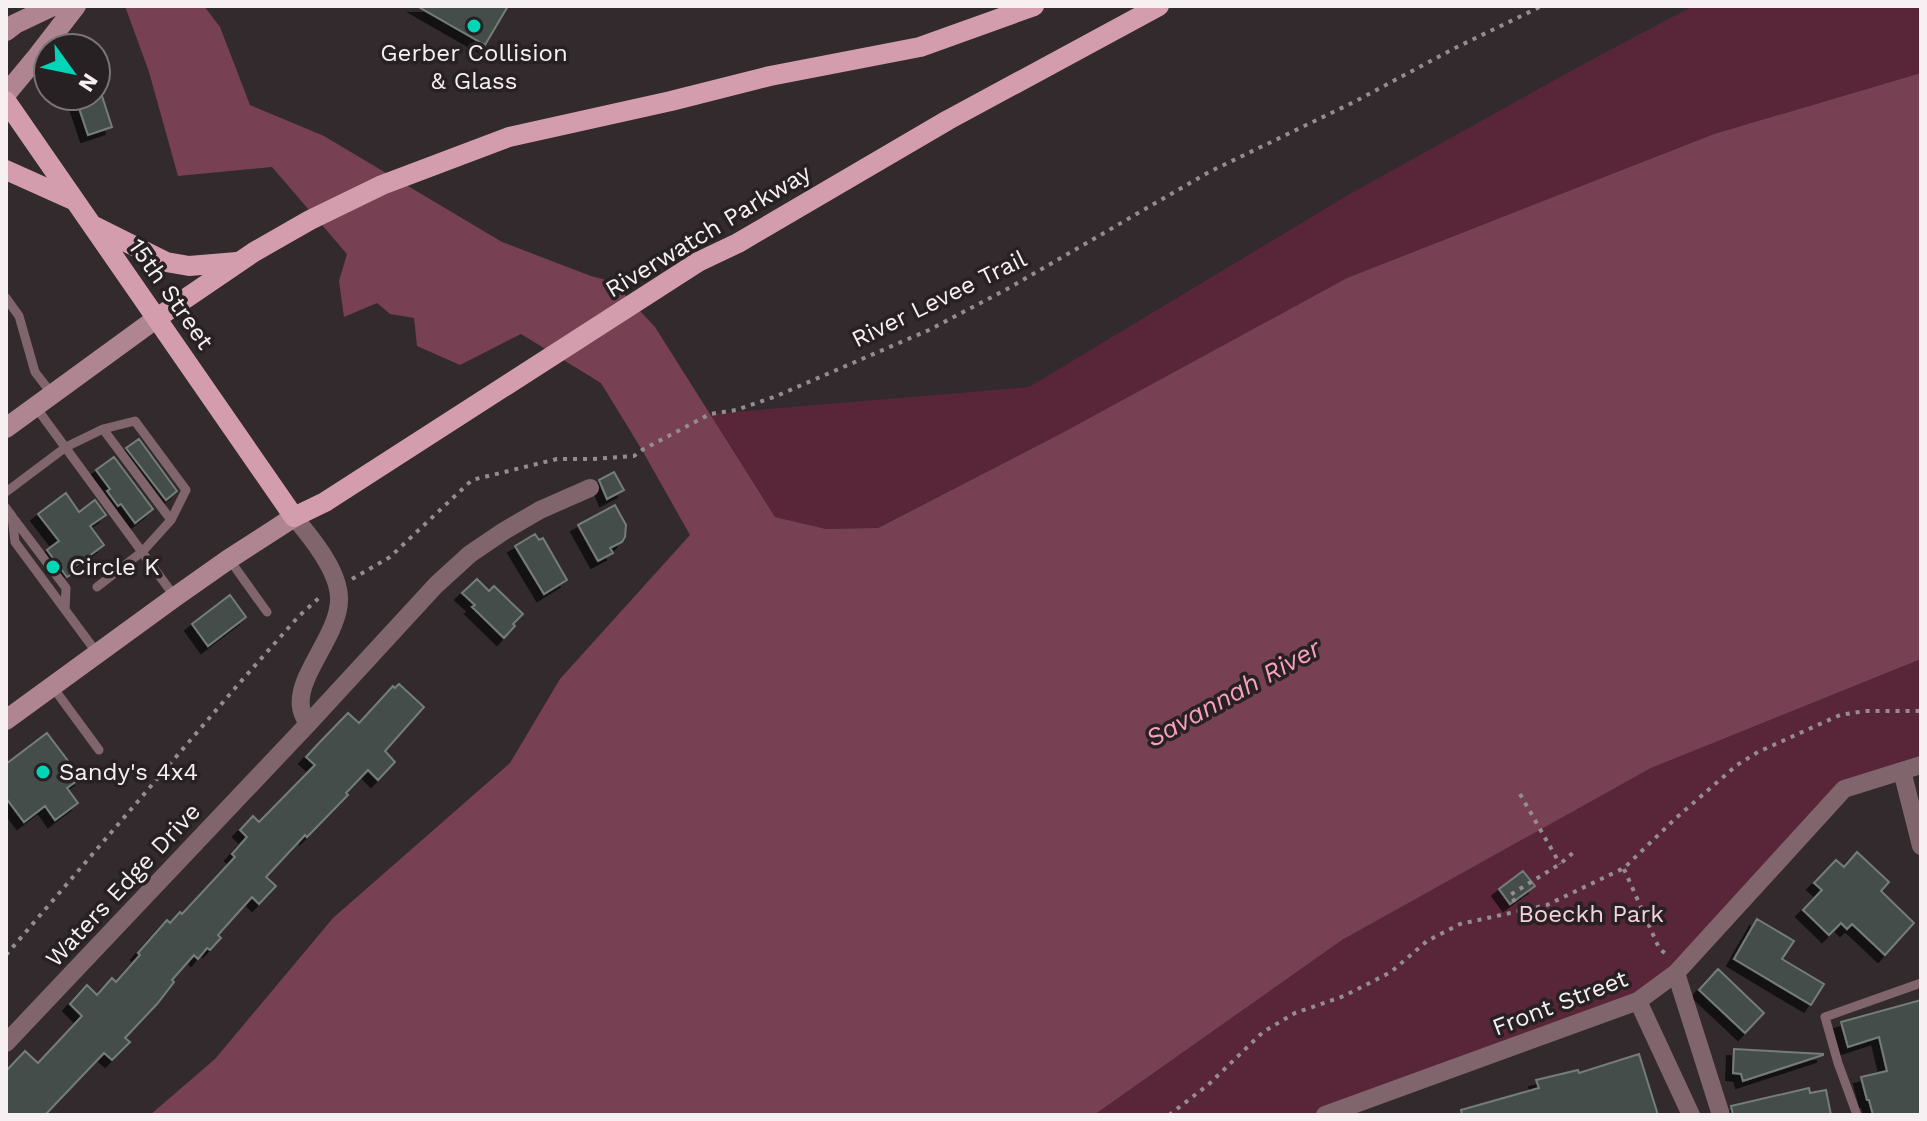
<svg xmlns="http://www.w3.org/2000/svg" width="1927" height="1121" viewBox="0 0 1927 1121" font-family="'Work Sans',sans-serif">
  <defs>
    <filter id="shadow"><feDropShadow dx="-7" dy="7" stdDeviation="0" flood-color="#0009"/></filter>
  </defs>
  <rect width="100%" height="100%" fill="#322a2c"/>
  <!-- green -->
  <path fill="#582638" d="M 1693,6 L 1921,6 L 1921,73 L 1714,134 L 1347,278 L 1062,433 L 877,528 L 826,529 L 775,517 L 710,414 L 1029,387 L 1348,195 L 1578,67 Z
    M 1921,659 L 1921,765 L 1844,789 L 1655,990 L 1325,1115 L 1094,1115 L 1342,940 L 1651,768 Z"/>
  <!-- water -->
  <path fill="#784153" d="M 125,6 L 204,6 L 220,27 L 250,105 L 324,136 L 502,242 L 591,276 L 613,282 L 655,327 L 775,517 L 826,529 L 878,528 L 1062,433 L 1347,278 L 1714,134 L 1921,73 L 1921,659 L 1651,768 L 1342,940 L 1094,1115 L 150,1115 L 215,1059 L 333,918 L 510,763 L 560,679 L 690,535 L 642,450 L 601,383 L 521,334 L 460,365 L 417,346 L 414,318 L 390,314 L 377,303 L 344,317 L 339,281 L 347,254 L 272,167 L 178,176 L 149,72 Z"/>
  <!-- building -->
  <path fill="#454d4b" stroke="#737d7a" stroke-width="2" filter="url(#shadow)" d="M 417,6 L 508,6 L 485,45 Z
    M 75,96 L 102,96 L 112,127 L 88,135 Z
    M 139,439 L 177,491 L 166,500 L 126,448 Z
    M 114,457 L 153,509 L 135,523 L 121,504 L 118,506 L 107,491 L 110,489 L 96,470 Z
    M 614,472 L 624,490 L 607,499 L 599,480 Z
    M 66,493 L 79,512 L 95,500 L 106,515 L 90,526 L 104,545 L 70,570 L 72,574 L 67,577 L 47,550 L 59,541 L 38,514 Z
    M 615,505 L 626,525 L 625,537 L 622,542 L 610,548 L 613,553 L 598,561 L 578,525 Z
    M 535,534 L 539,540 L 543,538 L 567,580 L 544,594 L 515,546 Z
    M 477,579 L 489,591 L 494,586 L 523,614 L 513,624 L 515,626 L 504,638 L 472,607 L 475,605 L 462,593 Z
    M 230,595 L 246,617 L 208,646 L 192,624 Z
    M 399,684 L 424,707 L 385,751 L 395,762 L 378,780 L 368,770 L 346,793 L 348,795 L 307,837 L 305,835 L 266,877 L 276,886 L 259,904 L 252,897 L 218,935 L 221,938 L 210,950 L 207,948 L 198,959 L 194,955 L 172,980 L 174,982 L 157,1004 L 125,1038 L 130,1042 L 112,1060 L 104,1053 L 45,1115 L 6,1115 L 6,1071 L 25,1051 L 38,1063 L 82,1016 L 70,1004 L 87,985 L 97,995 L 112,978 L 116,982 L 140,955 L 138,953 L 167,920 L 170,923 L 180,912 L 182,914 L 235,857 L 232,854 L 247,837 L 240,830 L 253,816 L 259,822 L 315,765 L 306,757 L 319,743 L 348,713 L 359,723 L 393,686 L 395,688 Z
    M 47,733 L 81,778 L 67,788 L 78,803 L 55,820 L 45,806 L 24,822 L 6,798 L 6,764 Z
    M 1857,852 L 1889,882 L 1881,891 L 1914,923 L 1885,955 L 1852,924 L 1847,929 L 1841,923 L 1829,935 L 1803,910 L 1822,890 L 1814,883 L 1836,860 L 1844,867 Z
    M 1523,871 L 1535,886 L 1510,904 L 1499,889 Z
    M 1757,919 L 1794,941 L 1782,959 L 1824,984 L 1811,1005 L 1734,959 Z
    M 1718,969 L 1764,1013 L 1745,1033 L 1699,990 Z
    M 1921,1000 L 1921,1115 L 1873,1115 L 1869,1100 L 1867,1100 L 1861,1077 L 1887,1071 L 1879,1037 L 1848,1047 L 1841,1022 Z
    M 1734,1049 L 1823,1054 L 1823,1055 L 1743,1081 L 1741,1074 L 1733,1073 Z
    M 1639,1054 L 1658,1115 L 1462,1115 L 1461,1110 L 1539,1088 L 1536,1080 L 1578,1070 L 1579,1073 Z
    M 1809,1088 L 1810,1093 L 1826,1090 L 1831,1115 L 1733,1115 L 1731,1106 Z"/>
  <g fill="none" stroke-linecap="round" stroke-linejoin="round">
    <!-- path -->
    <path stroke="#948d8f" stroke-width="4" stroke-dasharray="4 6" stroke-linecap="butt" d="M 352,579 L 390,557 L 472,480 L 557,459 L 593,459 L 634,456 L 642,450 L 710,414 L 736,410 L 774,397 L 929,330 L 1009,288 L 1209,172 L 1354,102 L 1455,48 L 1542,6
      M 1520,794 L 1560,864
      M 1624,869 L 1659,948 L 1668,956
      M 1521,910 L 1510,895 L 1560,864 L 1575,851
      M 6,955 L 236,687 L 298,617 L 320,597
      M 1169,1115 L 1208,1085 L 1263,1032 L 1295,1013 L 1344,996 L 1391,972 L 1427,941 L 1460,924 L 1547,905 L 1624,868 L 1676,818 L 1737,765 L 1758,752 L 1840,715 L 1865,711 L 1921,711"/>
    <!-- service -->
    <path stroke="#80656d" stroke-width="9" d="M 50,40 L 64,48
      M 6,298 L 19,316 L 35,372 L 52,394
      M 35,406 L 175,597
      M 103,429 L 171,520
      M 6,492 L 66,447 L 103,429 L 135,421 L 186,490 L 171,520 L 143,551 L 97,587
      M 6,508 L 12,516 L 15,542 L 97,653
      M 14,519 L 66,588 L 65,610
      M 229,559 L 267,612
      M 52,686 L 99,750
      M 1857,1115 L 1838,1063 L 1825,1017 L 1921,983"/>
    <!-- minor -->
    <path stroke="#80656d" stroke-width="18" d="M 294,517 C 311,537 338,570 339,597 C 341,633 296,675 301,707 C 301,712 305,719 308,724
      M 1902,771 L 1921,846
      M 1676,973 L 1721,1115
      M 1638,1001 L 1691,1115
      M 6,1043 L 308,724 L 436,585 L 470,554 L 504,531 L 540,510 L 590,488
      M 1325,1115 L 1638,1001 L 1676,973 L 1844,789 L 1921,765"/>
    <!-- secondary -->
    <path stroke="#af8591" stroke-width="20" d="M 6,31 L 15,24 L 53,6
      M 6,94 L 35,59 L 76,6
      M 6,428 L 157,318
      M 6,720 L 175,597 L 229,559 L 294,517"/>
    <!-- primary -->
    <path stroke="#d49dad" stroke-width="20" d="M 6,101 L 294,517 L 325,502 L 698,262 L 738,243 L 948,120 L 1159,6
      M 6,170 L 75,201
      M 94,226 L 166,262 L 189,266 L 237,262
      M 157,318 L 254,252 L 310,220 L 382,185 L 509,137 L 671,101 L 770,76 L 920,47 L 1034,6"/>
  </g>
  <!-- markers -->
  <g fill="#00d5b7" stroke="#282123" stroke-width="3">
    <circle cx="474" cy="26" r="8"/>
    <circle cx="53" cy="567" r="8"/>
    <circle cx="43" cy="772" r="8"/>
  </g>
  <g text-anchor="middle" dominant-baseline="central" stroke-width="7" stroke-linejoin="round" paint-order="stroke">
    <!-- poi labels -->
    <g font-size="24" fill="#f6f0f2" stroke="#282123" text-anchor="start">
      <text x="474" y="53" text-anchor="middle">Gerber Collision<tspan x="474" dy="28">&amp; Glass</tspan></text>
      <text x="69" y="567">Circle K</text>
      <text x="59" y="772">Sandy's 4x4</text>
    </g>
    <!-- street labels -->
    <g font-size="24" fill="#f6f0f2" stroke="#282123">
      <text transform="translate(708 231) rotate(-31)">Riverwatch Parkway</text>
      <text transform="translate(171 294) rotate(55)">15th Street</text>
      <text transform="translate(939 299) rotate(-26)">River Levee Trail</text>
      <text transform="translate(123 885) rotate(-47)">Waters Edge Drive</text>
      <text transform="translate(1560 1003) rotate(-21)">Front Street</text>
    </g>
    <!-- park labels -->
    <g font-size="24" fill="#f7d1db" stroke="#282123">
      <text x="1591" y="914">Boeckh Park</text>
    </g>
    <!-- water labels -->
    <g font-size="26" font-style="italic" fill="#f9a0bc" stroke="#282123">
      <text transform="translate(1233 693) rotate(-29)">Savannah River</text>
    </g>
  </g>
  <!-- border -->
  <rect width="1927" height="1121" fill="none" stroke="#f6f0f2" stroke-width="16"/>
  <!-- north arrow -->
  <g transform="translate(72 72) rotate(123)"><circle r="38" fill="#282123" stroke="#7a7476" stroke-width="2"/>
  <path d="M0-6L14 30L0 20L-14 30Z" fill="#00d5b7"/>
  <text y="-12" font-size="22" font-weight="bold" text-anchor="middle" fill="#f6f0f2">N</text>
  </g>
</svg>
